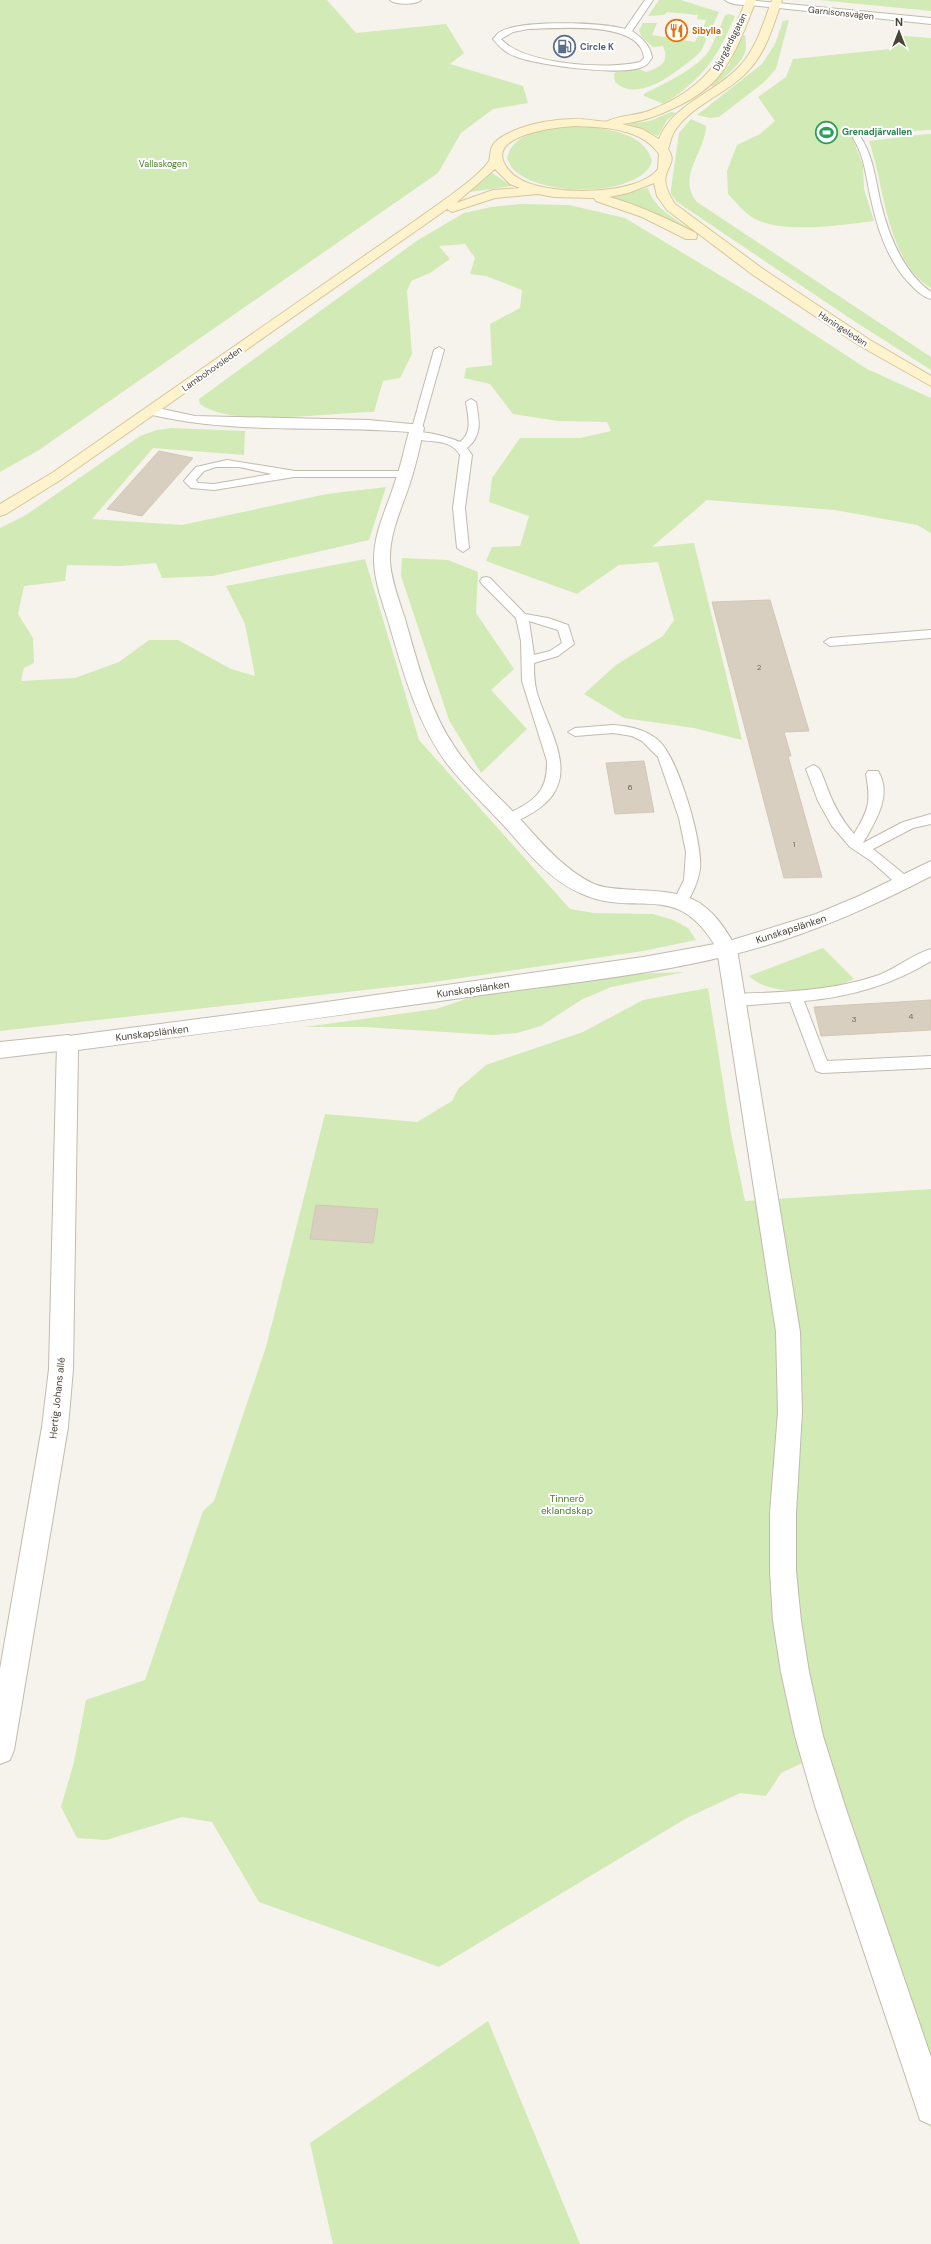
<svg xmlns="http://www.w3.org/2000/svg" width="931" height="2244" viewBox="0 0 931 2244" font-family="'DM Sans',sans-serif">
  <rect width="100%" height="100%" fill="#f6f3ec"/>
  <!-- green -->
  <path fill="#d2eab5" d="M 0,0 L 327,0 L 356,33 L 446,24 L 464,53 L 450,64 L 523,86 L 528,103 L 493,109 L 461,133 L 438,173 L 39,450 L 0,472 Z
    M 659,0 L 681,0 L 719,12 L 701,51 L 695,57 C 676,72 638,104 615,82 L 614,74 L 616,72 L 639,69 L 646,72 C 660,67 670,63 663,46 L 653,47 L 641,36 L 639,30 L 643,23 L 657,23 L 652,35 L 695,42 L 699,34 L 689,33 L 692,27 L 703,28 L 706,20 L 697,19 L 698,15 L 667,12 L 664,15 L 648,16 Z
    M 819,0 L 931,0 L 931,11 Z
    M 729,14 L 735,16 C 717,59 703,78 664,104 L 644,96 L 644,94 C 663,84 699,68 710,49 C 716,38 720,26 725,15 Z
    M 789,20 L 776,69 L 763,83 L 719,117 L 710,118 L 697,115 L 762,64 L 775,44 L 783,21 Z
    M 742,35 L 746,36 C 745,40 746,44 746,48 C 745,61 723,79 714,86 L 710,86 L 729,65 Z
    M 904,36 L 931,38 L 931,130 L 851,134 L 863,166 L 864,189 L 874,221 C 842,225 784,234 755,219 C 745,214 736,202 728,194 L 727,171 L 737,145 L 760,134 L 775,121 L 758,97 L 786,77 L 793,59 L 890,49 Z
    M 671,112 L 676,113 L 667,120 L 658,136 L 628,124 L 650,121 Z
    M 691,119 L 706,126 C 705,153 676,177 697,202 L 931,357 L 931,370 L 854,321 L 677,202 L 671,194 L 671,189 L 679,133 Z
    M 579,126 C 605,129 644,131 652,161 C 651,164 649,169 646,171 C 621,197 538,195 513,169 C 510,166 509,162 507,158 C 514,129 554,128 579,126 Z
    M 931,134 L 931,288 C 887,263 884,184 869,141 C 890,139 910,135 931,134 Z
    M 492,173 L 512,186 L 470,192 Z
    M 648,188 C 654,209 676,219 693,231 L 690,231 C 664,216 640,205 610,197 Z
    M 520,204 L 569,205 L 625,218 L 766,303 L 867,369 L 931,398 L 931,533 L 917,525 L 835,510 L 707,500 L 652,547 L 694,543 L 742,740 L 694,728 L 624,718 L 584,694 L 616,665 L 663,636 L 674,620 L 658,562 L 619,565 L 577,594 L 486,561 L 492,547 L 520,546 L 529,516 L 489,502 L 492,478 L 520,438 L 580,438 L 611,431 L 607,422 L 558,421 L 513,414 L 490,384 L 464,378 L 466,368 L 492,365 L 490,324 L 520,308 L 522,290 L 486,276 L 470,274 L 475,258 L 465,244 L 439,246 L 450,259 L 430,273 L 411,281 L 407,291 L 412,354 L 400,378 L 383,381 L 374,412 C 332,412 233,429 200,404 L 199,399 L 418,240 L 464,213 L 491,207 Z
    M 171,428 L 245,431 L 244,455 L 153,448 L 92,519 L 182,525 L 327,494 L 386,487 L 369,540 L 213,576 L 162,578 L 156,563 L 121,566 L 67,565 L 65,581 L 24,586 L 18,614 L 33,638 L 34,663 L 24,668 L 21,681 L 75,678 L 119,662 L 149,640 L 178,640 L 231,669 L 255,676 L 245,624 L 226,586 L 365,559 L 419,740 L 570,909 L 594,913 L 653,914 L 673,920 L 688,928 L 696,940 L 643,951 L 427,983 L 0,1031 L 0,528 L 26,515 L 140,436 L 157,430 Z
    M 402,558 L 448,560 L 478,572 L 476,613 L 514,669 L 491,690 L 527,729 L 481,773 L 449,720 L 401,576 Z
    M 823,948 L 854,979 C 829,992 771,998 749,976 Z
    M 685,972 L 611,987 L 581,1000 L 541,1026 L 517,1033 L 493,1035 L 364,1027 L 305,1027 L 436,1009 L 475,996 L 631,974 Z
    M 708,988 L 731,1133 L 745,1201 L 931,1189 L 931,2129 L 811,1759 L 781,1773 L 766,1796 L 740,1793 L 685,1819 L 439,1967 L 259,1902 L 212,1822 L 182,1817 L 106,1840 L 77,1838 L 61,1807 L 74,1762 L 86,1700 L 145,1680 L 203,1511 L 214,1501 L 266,1347 L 325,1114 L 417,1122 L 452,1101 L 458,1089 L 486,1065 L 583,1032 L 643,1000 Z
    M 488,2021 L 580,2244 L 333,2244 L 310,2143 Z"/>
  <!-- building -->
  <path fill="#d8cfc1" stroke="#d3c7b4" d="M 159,451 L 193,458 L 142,516 L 107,509 Z
    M 770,600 L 809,731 L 784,732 L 791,756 L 788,756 L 822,877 L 784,878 L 712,602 Z
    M 644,761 L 654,812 L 615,814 L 606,763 Z
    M 931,1000 L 931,1030 L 895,1032 L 821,1036 L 814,1007 Z
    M 316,1205 L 378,1209 L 373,1243 L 310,1239 Z"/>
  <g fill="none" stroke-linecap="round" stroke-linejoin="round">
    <defs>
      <path id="service" d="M 645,0 L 653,0 L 632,31 C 641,37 651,46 652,58 C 650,60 648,64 646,65 C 630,78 537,65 517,57 C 506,53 500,48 493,39 C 496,36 498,32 502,31 C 524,20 601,22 625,29 ZM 528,29 C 555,29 641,19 644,58 L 640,62 C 608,70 524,65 501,39 L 513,32 Z
        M 854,136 L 860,136 C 873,156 875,177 880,200 C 888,234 902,271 931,292 L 931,299 C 922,297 915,289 909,283 C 888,261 877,228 871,199 C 866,178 865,157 853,138 Z
        M 439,347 L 444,350 L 422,428 L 421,430 L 413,430 L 412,428 L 434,350 Z
        M 471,399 L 476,402 C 479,420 483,435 467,448 L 472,455 L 465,508 L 469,548 L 463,552 L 457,548 L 453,508 L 460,455 C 448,434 418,446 410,435 C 417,427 451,438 460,442 C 473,432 468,416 466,402 Z
        M 227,460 L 295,471 L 405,471 L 411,474 L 405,477 L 294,477 L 214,490 L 191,488 L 184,481 L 196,467 ZM 216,467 L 239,467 L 272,474 L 214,484 L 198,483 L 196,480 L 204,471 Z
        M 486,577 L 490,578 L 525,614 L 548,618 L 568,625 L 574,644 L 558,656 L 534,663 C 534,673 534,683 537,693 C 548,730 581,775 542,806 C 532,814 520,820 509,824 L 504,822 L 502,819 L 504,816 C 532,802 548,794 547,761 L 522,681 L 521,641 L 516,618 L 482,584 L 480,581 L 482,578 ZM 529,621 L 558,630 L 562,643 L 550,651 L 534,655 Z
        M 931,630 L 931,638 L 830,646 L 824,642 L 830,638 Z
        M 613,725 C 630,726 648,730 660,742 C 679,761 703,843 700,869 C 698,883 692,894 685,906 L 675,906 L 673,902 L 684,880 L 686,852 L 679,818 L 658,757 L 642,741 L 632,736 L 613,733 L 575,736 L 568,732 L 575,728 Z
        M 813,765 C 821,767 822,775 825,782 C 832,802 840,818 854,834 C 869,809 871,802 866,774 L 868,771 L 878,771 C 893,795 875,822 863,843 L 903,822 L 931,814 L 931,824 L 913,828 L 873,849 L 910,879 L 912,883 L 910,887 L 900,887 L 871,861 L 850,847 L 832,826 L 818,801 L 806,769 Z
        M 931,949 L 931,961 C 892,985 849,997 804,1001 L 827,1061 L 931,1056 L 931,1068 L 822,1073 L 816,1071 L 790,1002 L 736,1006 L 731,1004 L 728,1000 L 731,996 L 736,994 C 784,992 833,991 879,975 C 897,968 913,954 931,949 Z"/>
      <path id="minor" d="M 390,0 L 421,0 C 416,5 395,5 390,0 Z
        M 725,0 L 754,0 L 755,2 C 750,7 730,5 725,0 Z
        M 153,407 L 195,416 L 368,420 L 422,425 L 424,428 C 420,446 416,465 410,483 C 402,508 389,533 390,561 C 391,580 399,600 405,619 C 417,661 429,709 454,746 C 472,774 498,795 520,819 C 542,843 564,870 594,884 C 606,889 622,889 636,890 C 692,892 709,899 737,949 L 800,1332 L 802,1412 L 796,1513 L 796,1571 L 801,1621 L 809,1672 L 823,1736 L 845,1806 L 931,2057 L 931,2125 L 920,2120 L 904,2071 L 815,1806 L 795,1736 L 781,1672 L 773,1621 L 770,1571 L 770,1513 L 778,1412 L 776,1332 L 717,949 C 676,877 638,920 580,893 C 550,880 528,853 507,829 C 488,808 466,788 448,765 C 418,725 404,675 390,627 C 384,606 374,582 374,559 C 374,532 387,508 395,482 C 401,466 404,449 409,432 C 322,425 233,435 148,414 L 146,411 L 148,408 Z
        M 68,1035 L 75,1037 L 79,1043 L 75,1049 L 0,1058 L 0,1042 Z"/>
      <path id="tertiary" d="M 746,0 L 931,18 L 931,24 L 750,5 L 746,4 Z
        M 931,861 L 931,876 C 866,910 799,939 727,956 C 645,976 559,984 475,996 C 343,1015 211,1033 78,1050 L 73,1369 L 68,1427 L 14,1750 L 10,1760 L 0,1764 L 0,1669 L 42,1427 L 49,1369 L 57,1043 L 61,1037 L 305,1005 L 643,957 L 726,942 L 816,914 L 859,896 Z"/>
      <path id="secondary" d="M 746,0 L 756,0 C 746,26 736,55 718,77 C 699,100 652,121 622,124 L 642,129 L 659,139 C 672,105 714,93 738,68 C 756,50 763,24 772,0 L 782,0 C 773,26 766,54 745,74 C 724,95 690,106 674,132 C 671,137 670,144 668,149 C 676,161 669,164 666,175 C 663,184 671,198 675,204 L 763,269 L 870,340 L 931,376 L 931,386 L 860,346 L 753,275 L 667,210 L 657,196 L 654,183 L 628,193 L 609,197 C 639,205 667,219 696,233 L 697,236 L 696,239 L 686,239 L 642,217 L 596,201 L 594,198 L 554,197 L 538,194 L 495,198 L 452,212 L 447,209 L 62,479 L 6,514 L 0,516 L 0,504 L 52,473 L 416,220 C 434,207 478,178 489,161 C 490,159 490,153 491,150 C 493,140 505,135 513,131 C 531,123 556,119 575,119 C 581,118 605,123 608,121 C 620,115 637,116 651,110 C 709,87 725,55 746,0 ZM 575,126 C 604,127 641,128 659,154 L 658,169 C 637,197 545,196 518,178 C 512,174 507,169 504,163 C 490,134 558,127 575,126 ZM 495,169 L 510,184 L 520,188 L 493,190 L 456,203 Z"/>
    </defs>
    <!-- service casing -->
    <use href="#service" stroke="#c2bbae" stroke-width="2"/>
    <!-- minor casing -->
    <use href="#minor" stroke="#c2bbae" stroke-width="2"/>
    <!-- tertiary casing -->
    <use href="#tertiary" stroke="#c2bbae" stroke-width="2"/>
    <!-- secondary casing -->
    <use href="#secondary" stroke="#d6c79b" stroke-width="2"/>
    <!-- service -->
    <use href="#service" fill="#fff" fill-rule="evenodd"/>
    <!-- minor -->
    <use href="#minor" fill="#fff" fill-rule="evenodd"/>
    <!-- tertiary -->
    <use href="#tertiary" fill="#fff" fill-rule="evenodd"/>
    <!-- secondary -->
    <use href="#secondary" fill="#fff3cd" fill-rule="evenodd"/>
  </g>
  <!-- icons -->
  <defs>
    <symbol id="restaurant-ring" viewBox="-11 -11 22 22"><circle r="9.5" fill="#fff" stroke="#e8710a" stroke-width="1.5"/><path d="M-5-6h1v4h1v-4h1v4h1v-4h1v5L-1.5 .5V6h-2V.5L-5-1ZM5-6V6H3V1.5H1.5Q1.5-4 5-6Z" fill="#e8710a"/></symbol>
    <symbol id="fuel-ring" viewBox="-11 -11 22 22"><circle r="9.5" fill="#fff" stroke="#5c6f8a" stroke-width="1.5"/><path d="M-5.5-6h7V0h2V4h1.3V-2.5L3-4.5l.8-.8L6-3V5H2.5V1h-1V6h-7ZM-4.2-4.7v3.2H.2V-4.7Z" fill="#5c6f8a"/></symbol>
    <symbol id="stadium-ring" viewBox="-11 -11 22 22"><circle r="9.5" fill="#fff" stroke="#2e9e5b" stroke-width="1.5"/><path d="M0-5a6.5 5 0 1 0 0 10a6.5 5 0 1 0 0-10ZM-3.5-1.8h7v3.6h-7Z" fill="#2e9e5b"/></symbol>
  </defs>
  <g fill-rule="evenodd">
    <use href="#restaurant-ring" x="664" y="18" width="25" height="25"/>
    <use href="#fuel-ring" x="552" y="34" width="25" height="25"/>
    <use href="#stadium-ring" x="814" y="120" width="25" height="25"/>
  </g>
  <g text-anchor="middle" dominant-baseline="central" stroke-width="4" stroke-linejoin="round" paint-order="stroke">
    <!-- number labels -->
    <g font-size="8" fill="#6e675b">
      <text x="759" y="667">2</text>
      <text x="630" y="787">6</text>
      <text x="794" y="844">1</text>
      <text x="911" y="1016">4</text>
      <text x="854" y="1019">3</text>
    </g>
    <!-- far-street labels -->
    <g font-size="9" fill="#4b4439" stroke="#fff">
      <text transform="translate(841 13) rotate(6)">Garnisonsvägen</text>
      <text transform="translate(730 42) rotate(-63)">Djurgårdsgatan</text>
      <text transform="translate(843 329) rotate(33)">Haningeleden</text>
      <text transform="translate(212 369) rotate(-35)">Lambohovsleden</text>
    </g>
    <!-- far-food labels -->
    <g font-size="9" font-weight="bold" fill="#c56008" stroke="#fff" text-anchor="start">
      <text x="692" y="31">Sibylla</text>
    </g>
    <!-- far-service labels -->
    <g font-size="9" font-weight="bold" fill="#4e5e75" stroke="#fff" text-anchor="start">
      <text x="580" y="47">Circle K</text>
    </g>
    <!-- far-leisure labels -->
    <g font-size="9" font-weight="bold" fill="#27864d" stroke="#fff" text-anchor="start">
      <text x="842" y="132">Grenadjärvallen</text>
    </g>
    <!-- far-park labels -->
    <g font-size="9" fill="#4a7f2a" stroke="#fff">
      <text x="163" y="164">Vallaskogen</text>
    </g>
    <!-- street labels -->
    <g font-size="10" fill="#4b4439" stroke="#fff">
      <text transform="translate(791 929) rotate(-18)">Kunskapslänken</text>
      <text transform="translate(473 989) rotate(-8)">Kunskapslänken</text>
      <text transform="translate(152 1033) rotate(-7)">Kunskapslänken</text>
      <text transform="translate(57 1398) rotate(-84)">Hertig Johans allé</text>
    </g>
    <!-- park labels -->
    <g font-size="10" fill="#4a7f2a" stroke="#fff">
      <text x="567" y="1498">Tinnerö<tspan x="567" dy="12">eklandskap</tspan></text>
    </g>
  </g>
  <!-- north arrow -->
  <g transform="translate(899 32)" stroke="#ffffff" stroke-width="3" paint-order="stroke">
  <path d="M0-3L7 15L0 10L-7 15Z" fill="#4b4439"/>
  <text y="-6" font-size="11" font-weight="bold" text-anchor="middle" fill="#4b4439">N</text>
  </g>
</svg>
